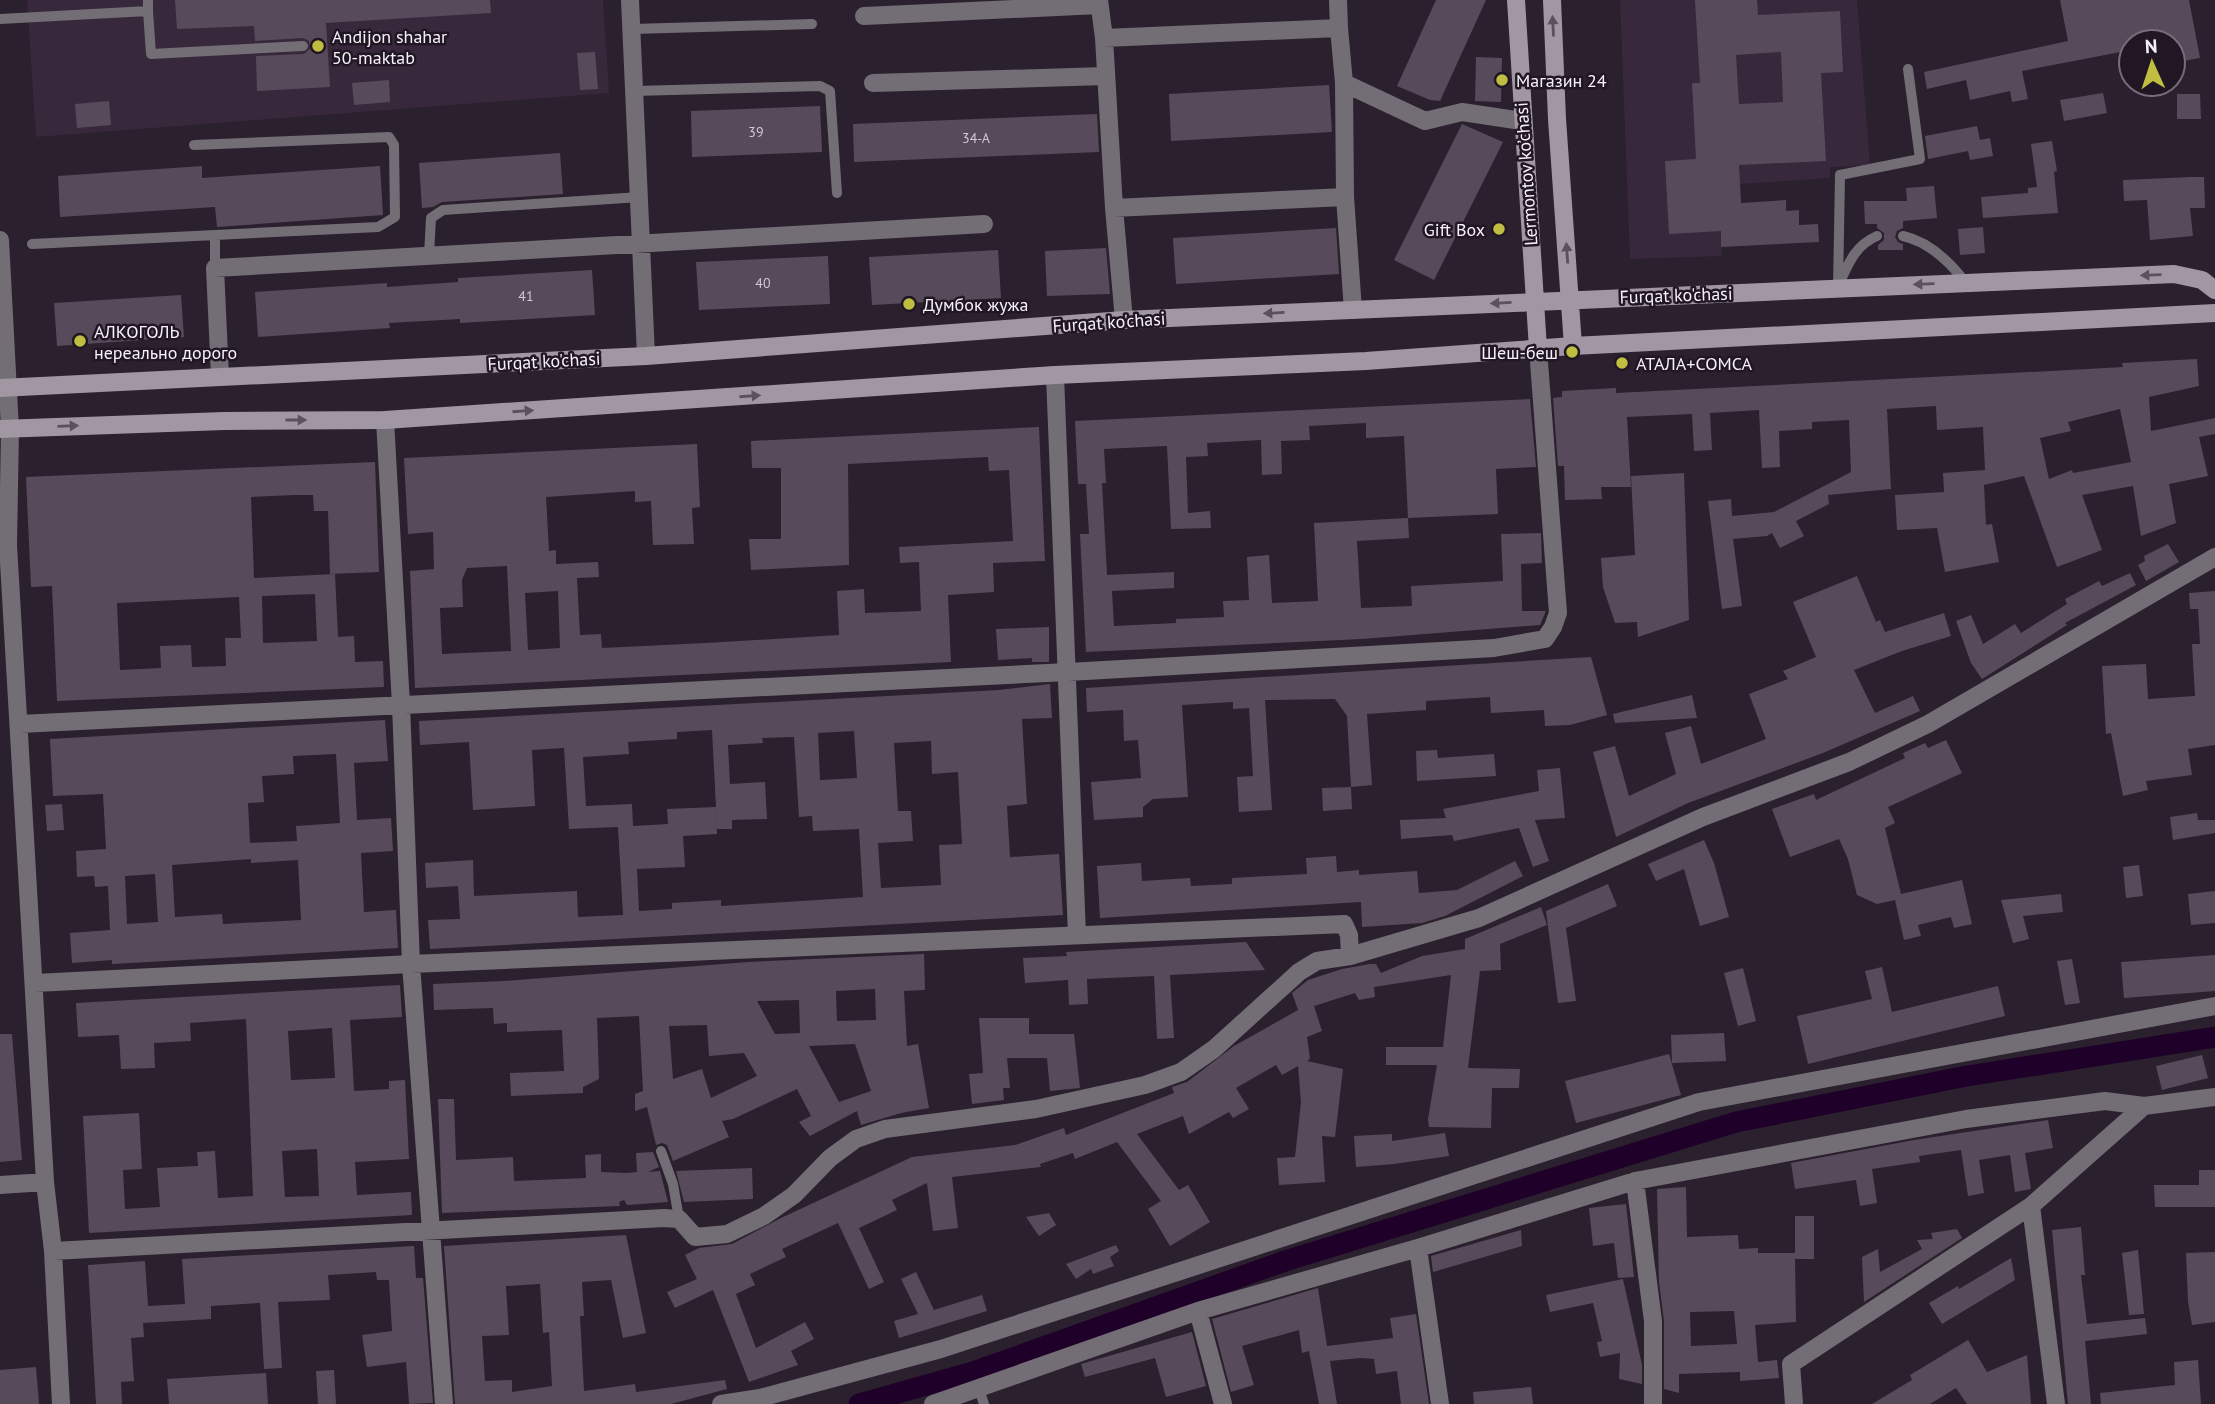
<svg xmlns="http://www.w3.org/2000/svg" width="2215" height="1404" font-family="'PT Sans',sans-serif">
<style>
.built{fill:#37283b}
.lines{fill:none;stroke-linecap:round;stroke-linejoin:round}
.canal{stroke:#1f0029;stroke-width:21}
.building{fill:#574b5b;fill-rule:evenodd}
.service{stroke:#736d75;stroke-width:10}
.minor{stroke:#736d75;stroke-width:18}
.tertiary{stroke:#736d75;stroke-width:18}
.secondary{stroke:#a097a2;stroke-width:18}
.oneway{fill:#5a515d}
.poi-dot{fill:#c0be40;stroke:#211724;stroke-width:2.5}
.labels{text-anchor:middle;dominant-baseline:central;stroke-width:5;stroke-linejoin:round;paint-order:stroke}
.number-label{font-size:14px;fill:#d0c8d2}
.poi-label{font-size:18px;fill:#f8f1fa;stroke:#211724;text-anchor:start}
.street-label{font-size:18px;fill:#f8f1fa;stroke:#211724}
</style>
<rect width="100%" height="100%" fill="#2b202e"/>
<path class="built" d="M27 0H603L609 93 36 137Z
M1620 0H1857L1870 165 1830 167V178L1740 184 1742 230 1721 232 1722 256 1630 259Z"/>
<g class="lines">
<path class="canal" d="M859 1404 976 1371 1285 1261 1736 1122 1967 1076 2215 1037"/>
</g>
<path class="building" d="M175 0H490L491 13 326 23 330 87 257 91 256 56 304 54 310 49 309 41 303 38 255 41 254 26 177 29Z
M1436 0H1486L1440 101 1430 100 1397 86Z
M1695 0H1757L1758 15 1840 11 1843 72 1821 73 1826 161 1739 165 1741 203 1786 200V211L1799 210V225L1818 224 1819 242 1721 247V231L1669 234 1665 161 1696 159 1692 83H1700ZM1781 52 1783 102 1739 104 1736 55Z
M2060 0H2189L2200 58 2178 62 2174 42H2131V50L2022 71 2028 99 2012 102 2010 91 1970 100 1966 80 1927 89 1924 72 2068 41Z
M595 52 598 89 580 90 577 53Z
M1476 57 1502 58 1501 102 1475 101Z
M389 80 390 102 354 105 352 83Z
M1329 85 1332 132 1171 141 1169 94Z
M2103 93 2107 113 2064 121 2060 100Z
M2177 94H2200L2201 119H2177Z
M109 101 111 125 77 128 75 104Z
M820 106 822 152 692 157 691 111Z
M1097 114 1099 152 854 162 853 124Z
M1462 124 1503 142 1434 280 1394 260Z
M1977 126 1980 140 1990 138 1993 156 1970 160 1968 151 1928 159 1925 136Z
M2052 141 2057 171 2054 172 2058 213 1983 218 1981 197 2028 193V188L2037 187 2031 144Z
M560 153 563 194 442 202 433 207 422 208 419 163Z
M202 166V178L380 166 383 215 217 227 215 207 60 217 58 176Z
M2191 177H2204L2205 208H2190L2193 236 2150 240 2147 200 2124 201 2123 180Z
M1934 186 1937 218 1903 221V228L1897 231 1895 237 1898 242 1903 244V250H1878V245L1884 240V233L1877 228V224H1865L1864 201H1907L1906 188Z
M1983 227 1985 253 1960 255 1958 229Z
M1336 228 1339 274 1176 284 1173 238Z
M1106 248 1110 294 1047 296 1045 251Z
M998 250 1001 298 872 305 869 257Z
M828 256 830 304 699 310 696 262Z
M592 270 595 315 460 323V319L389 323 390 328 258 337 255 292 387 283V287L458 282V278Z
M181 295 184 337 57 346 54 303Z
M2197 359 2199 386 2149 397 2151 431 2215 418V434L2199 437 2208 476 2169 484 2176 523 2141 536 2133 486 2082 495 2102 550 2057 567 2024 476 1984 485 1986 525 1992 524 1999 562 1945 572 1937 528 1897 530 1895 495 1944 492 1943 473 1985 470 1983 427 1937 430 1936 406 1887 409 1891 489 1828 495 1829 504 1796 521 1804 536 1780 548 1772 533 1767 536 1733 539 1742 606 1722 609 1708 501 1731 499 1732 516 1774 512 1851 472 1849 420 1812 422V429L1779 431 1780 467 1762 468 1759 410 1710 413 1712 450 1694 451 1692 414 1627 417 1631 487H1601L1602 499 1565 500 1564 466H1558L1553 398 1562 397V391L1616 388V393L2051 371 2123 367 2122 363ZM2120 409 2131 462 2073 473 2072 470 2049 479 2040 438 2071 431 2068 422Z
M1530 399 1536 467 1496 469 1498 514 1408 518 1409 538 1357 541 1361 608 1412 606 1411 586 1503 581 1501 534 1541 533 1542 563 1521 564 1522 611H1546L1540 625 1362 639 1086 652 1080 534H1089L1086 484H1078L1075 421ZM1366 423V438L1404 436 1408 518 1314 523 1318 601 1272 603 1269 555 1247 557 1249 600 1223 601 1224 617 1176 619V623L1114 626 1112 591 1174 588V572L1107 575 1102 483H1106L1104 449 1167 446 1171 529 1211 528 1210 511 1188 513 1186 457 1208 456 1207 443 1261 440 1262 475 1282 474 1281 441 1310 440 1309 426Z
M1039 427 1045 561 993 563 994 592 948 595 951 662 415 688 410 571 434 569 433 532 408 534 404 458 697 444 700 507 692 508 694 544 653 545 651 501 635 502V491L546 497 549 551 556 550V564L598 562 599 577 577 578 580 635 601 634 602 648 706 643 839 635 837 591 864 589 865 613 921 611 919 562 900 563 899 547 1013 541 1009 470 989 471 988 457 848 464 849 565 751 570 749 539H781V468H752L751 441ZM507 566 511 651 442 654 440 608 463 607 462 580 467 568ZM558 591 560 648 528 650 525 593Z
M375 462 379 572 330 574 328 511H314L313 495H294L251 497 254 578 335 574 338 637 354 636 355 662 383 661 384 687 57 701 52 586 31 587 26 477ZM315 594 317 641 263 643 262 596ZM239 597 241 638H225L226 666 192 667 191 645 160 646 161 668 120 670 117 603Z
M1684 473 1689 620 1638 637 1637 622 1615 623 1603 587 1601 558 1635 555 1631 476Z
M2168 544 2179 562 2146 581 2138 565 2145 561 2144 556Z
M2130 573 2136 585 2065 623 2067 625 1982 679 1971 663 1956 621 1971 615 1983 644 2015 624 2021 633 2067 604 2065 599 2099 581 2102 586Z
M1857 576 1876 622 1880 620 1885 632 1944 613 1951 636 1902 651 1854 670 1875 713 1913 696 1920 711 1823 753 1688 803 1616 837 1593 752 1615 746 1629 796 1676 774 1665 733 1691 726 1701 764 1766 739 1749 694 1788 679 1783 671 1816 657 1793 602Z
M2215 591V745L2188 749 2192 775 2146 781 2148 790 2123 796 2111 733 2106 734 2102 666 2146 664 2148 699 2195 696 2192 644H2200L2199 626 2198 609H2190L2189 593Z
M1049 627V662H1032V658L998 660 996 629Z
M1591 657 1607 715 1570 725 1545 726 1544 710 1491 713 1490 697 1426 701V710L1367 714 1372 785 1351 787 1347 716 1335 699 1265 700 1272 810 1239 812 1237 777 1253 776 1249 708 1233 709V702L1182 705 1188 797 1153 799 1143 807V817L1094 820 1091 782 1141 778 1138 740 1124 741 1123 710 1087 712 1086 688Z
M1050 684 1052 718 1022 719 1027 804 1007 806 1010 857 1059 854 1063 915 430 949 428 920 460 919 458 886 426 888 425 863 473 860 474 896 577 891 578 917 623 915 618 827 569 829 564 748 532 750 535 806 473 810 469 742 420 745 419 721 999 690ZM712 730 716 807 667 809 668 824 633 826 632 804 586 806 583 757 629 754 628 742 677 739V732ZM854 731 857 778 820 780 818 733ZM794 737 799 817 812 816 813 831 859 829 863 897 721 906V900L672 903V909L639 911 637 869 685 867 683 836 717 834 716 807 717 829H732V820L767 819 765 782 730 784 728 745 763 743 762 738ZM931 741 932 774 958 772 962 844 939 845 941 885 881 888 878 843 913 841 911 811H898L894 743Z
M1692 695 1697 718 1615 723 1613 714Z
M385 720 388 761 354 763 357 820 391 818 393 851 361 853 364 912 396 910 398 948 112 964V960L72 963 70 933 110 930 108 886 95 887 94 876 77 877 76 851 106 849 103 794 53 796 50 739ZM336 754 340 823 296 826 297 841 250 843 248 803 264 802 262 776 294 774 293 756ZM251 859V863L298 860 301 920 223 924 222 914 175 917 172 865ZM155 874 158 922 127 924 125 876Z
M1946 740 1962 773 1888 807 1895 823 1885 828 1901 894 1962 880 1972 924 1954 928 1951 917 1918 925 1921 936 1904 940 1895 900 1877 904 1857 895 1848 859 1839 839 1790 857 1772 809 1814 794 1816 800 1905 758 1903 753 1925 743 1928 748Z
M1437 750 1438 758 1494 754 1496 776 1417 781 1416 751Z
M1560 768 1565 818 1535 820 1549 861 1533 867 1519 828 1454 841 1452 835 1401 839 1400 820 1446 818 1443 809 1539 791 1537 770Z
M1351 787 1352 809 1323 811 1322 788Z
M62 804 64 830 47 831 45 805Z
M2197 813 2198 820H2215V833L2173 840 2170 817Z
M1704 840 1714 863 1729 917 1700 926 1684 869 1656 881 1648 864Z
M1336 856 1337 872 1359 870V875L1417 871 1419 893 1457 890 1515 861 1523 876 1445 916 1422 923 1362 927 1361 902 1100 918 1097 866 1141 863 1142 881 1190 878 1191 886 1232 884V878L1307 874 1306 858Z
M2139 865 2143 896 2126 898 2123 867Z
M1608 884 1617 906 1566 928 1576 1001 1558 1003 1546 911Z
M2215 891V923L2191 925 2188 894Z
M2061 894 2063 912 2023 916 2029 939 2013 943 2001 900Z
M1541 907 1547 925 1500 944 1501 970 1480 971 1468 1068 1520 1069 1519 1088H1492L1491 1128 1429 1127 1428 1119 1437 1065H1386V1047H1443L1451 975 1374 987 1375 997 1359 1000 1355 993 1314 1006 1322 1031 1307 1037 1310 1059 1307 1061 1343 1069 1335 1137 1322 1136 1325 1182 1279 1185 1277 1158 1295 1157 1301 1102 1298 1066 1282 1075 1276 1065 1236 1088 1249 1109 1233 1118 1229 1112 1189 1134 1183 1116 1137 1134 1179 1190 1188 1185 1210 1222 1170 1246 1148 1209 1161 1201 1117 1142 1075 1159 1073 1153 1040 1164 1041 1167 952 1177 958 1228 933 1231 927 1183 892 1200 897 1210 859 1228 884 1282 869 1289 838 1223 782 1249 786 1257 750 1274 755 1285 736 1294 756 1348 805 1322 814 1339 791 1351 798 1365 749 1382 713 1290 675 1308 667 1292 697 1279 685 1255 699 1248 732 1244 781 1218 912 1157 1015 1145 1064 1128 1066 1135 1174 1093 1172 1087 1187 1082 1234 1046 1298 1010 1292 993 1308 980 1342 969 1370 964H1376L1381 973 1422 956 1465 949V939Z
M1246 942 1265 970 1170 975 1174 1038 1157 1039 1154 976 1087 979 1088 1004 1069 1005 1068 980 1025 983 1023 958 1067 956 1066 952Z
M924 954 925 990 904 991 907 1046 918 1044 929 1108 901 1113 861 1125 857 1111 810 1136 799 1122 811 1116 797 1089 733 1119 722 1121 729 1137 673 1161 667 1145 662 1143 656 1145 647 1107 635 1111V1094L643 1091 639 1016 597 1018 599 1079 583 1087V1093L511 1096 510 1073 564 1071 562 1030 507 1032V1023L494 1024 493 1008 434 1010 433 984 504 981 748 962ZM875 989 876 1020 837 1021 836 991ZM799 1000 800 1033 775 1034 757 1001ZM707 1025 709 1056 744 1053 757 1076 711 1098 702 1069 673 1079 669 1026ZM855 1044 871 1091 839 1102 809 1046Z
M2215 955V991L2124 998 2121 962Z
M2072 959 2080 1003 2065 1005 2057 961Z
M1882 967 1892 1012 1998 986 2005 1016 1808 1064 1797 1016 1872 999 1865 971Z
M1743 968 1756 1021 1738 1026 1724 973Z
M400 985 402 1017 350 1020 354 1091 389 1089V1081L405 1080 409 1159 355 1162 357 1195 411 1192 412 1215 89 1233 83 1116 139 1113 142 1169 123 1170 125 1209 160 1207 157 1168 198 1166 197 1152 215 1151 218 1198 253 1196 246 1019 190 1023 191 1041 154 1043 155 1068 121 1069 119 1035 78 1037 76 1003ZM332 1028 335 1078 291 1080 288 1031ZM317 1149 319 1196 285 1197 282 1151Z
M979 1018H1029V1034H1074L1080 1088 1050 1091 1047 1058H1007L1010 1088H1003L1004 1100 972 1104 969 1074 983 1073Z
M1724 1033 1726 1061 1672 1063 1671 1035Z
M0 1034H12L22 1160 0 1162Z
M1669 1054 1681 1095 1576 1123 1565 1081Z
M2202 1055 2208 1078 2162 1090 2156 1066Z
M438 1099H454L456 1160 513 1157 514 1181 586 1178 585 1155 601 1154V1172L626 1173 637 1172 636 1153 653 1152 659 1167 648 1172 660 1171 668 1202 627 1205 624 1200 619 1202 620 1206 442 1213Z
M2048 1120 2053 1148 2025 1153 2031 1189 2015 1192 2010 1155 1979 1160 1984 1193 1968 1196 1961 1150 1919 1156 1920 1162 1872 1169 1877 1203 1860 1206 1856 1180 1795 1189 1791 1163 1914 1140Z
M1445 1133 1449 1156 1394 1164 1356 1167 1354 1136 1392 1134V1141Z
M752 1168 753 1199 684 1202 676 1171Z
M2199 1170H2215V1207H2155L2154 1185H2199Z
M1686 1187 1687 1237 1738 1235 1739 1249 1758 1248V1253H1795V1216H1814V1259H1795L1796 1322 1755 1325 1758 1362 1777 1360 1779 1378 1740 1381V1372L1679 1374V1393L1664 1389V1321L1659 1282 1657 1189ZM1734 1311 1737 1344 1691 1346 1690 1312Z
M1626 1204 1634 1277 1618 1278 1614 1243 1593 1246 1589 1208Z
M1049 1213 1056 1225 1039 1236 1026 1217Z
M2081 1227 2085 1275H2081L2087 1324 2145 1318 2147 1334 2085 1341 2091 1404H2068L2052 1230Z
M1957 1229 1962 1238 1864 1302 1862 1257 1878 1249 1880 1272 1922 1249 1917 1240 1933 1239 1931 1233Z
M1521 1230 1522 1246 1433 1272 1431 1256Z
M626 1235 646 1333 623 1338 611 1280 582 1282 584 1316H580L584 1391 635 1384 636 1392 725 1380 727 1389 671 1404H455L444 1246ZM540 1284 543 1333 549 1332 552 1386 512 1392V1380L485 1381 482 1336 509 1335 506 1286Z
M1116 1245 1119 1251 1110 1257 1114 1266 1093 1274 1091 1269 1076 1279 1066 1264Z
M414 1246 416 1278H423L433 1403 409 1404 406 1362 367 1367 362 1335 392 1331 389 1280H377L376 1272 328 1275 330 1300 278 1302 282 1368 264 1369 260 1303 211 1306V1319L143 1323 144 1337 131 1338 134 1381 121 1382 122 1404H96L88 1265 145 1261 148 1306 185 1304 182 1259Z
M2138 1250 2144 1314 2129 1315 2122 1253Z
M2215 1252V1322L2192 1325 2188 1301 2186 1253Z
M2011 1258 2015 1280 1942 1324 1929 1303 1958 1286 1959 1289Z
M916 1272 934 1310 982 1295 987 1311 899 1338 894 1321 918 1314 901 1279Z
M1623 1279 1642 1365V1384L1619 1379 1620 1353 1600 1357 1597 1342 1602 1341 1593 1303 1550 1312 1546 1295Z
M1318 1288 1327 1346 1393 1338 1390 1318 1416 1314 1429 1404H1401L1397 1371 1376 1374 1374 1359 1360 1358 1330 1361 1337 1404H1319L1309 1351 1302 1353 1299 1330 1242 1346 1254 1385 1231 1392 1212 1319Z
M1192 1332 1206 1386 1166 1397 1155 1358 1085 1377 1081 1364Z
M1968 1340 1987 1372 2027 1355 2031 1404H1967L1956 1388 1930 1404H1872L1912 1380 1910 1375Z
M2198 1360 2201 1404H2101L2100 1393 2175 1385 2174 1362Z
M36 1367 39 1404H0V1370Z
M334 1370 336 1404H318L316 1371Z
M266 1373 268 1404H169L167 1379Z
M1531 1387 1533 1404H1474L1473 1392Z"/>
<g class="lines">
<path class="service" d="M148 11 151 54 303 46
M0 19 148 11V0
M632 29 812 24
M635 91 820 86 830 91 837 193
M194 145 389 137 394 145 395 217 378 227 215 235V268
M1903 236C1930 242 1950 262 1966 283
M32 244 215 235
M429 255 431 218 443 210 640 197
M1840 282C1849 262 1856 245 1877 236
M1838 288 1840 175 1920 159 1908 69
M661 1151 673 1184 679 1219
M979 1389 984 1404"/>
<path class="minor" d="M630 0 646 356
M1099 0 1104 38 1114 208 1124 320
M1338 0 1339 28
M864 16 1099 5
M1104 38 1339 28 1344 83 1345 197 1353 310
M873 83 1105 76
M1344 83 1425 121 1462 112 1522 121
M1114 208 1345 197
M1055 375 1077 935
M220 377 215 268 984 224
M385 420 401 705 411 964 444 1404
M10 429 8 545 45 1182 53 1251 61 1404
M20 724 1068 672 1494 648 1545 639 1553 627 1558 613 1538 349
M35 983 411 964 1344 924 1349 935 1350 956
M1635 1181 1653 1321V1404
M0 1185 45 1182
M2031 1206 2056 1404
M1418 1248 1440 1404
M53 1251 664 1218 679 1219 695 1237 727 1234 764 1216 794 1195 830 1158 856 1139 885 1129 1036 1109 1145 1085 1181 1072 1214 1049 1299 972 1317 961 1350 956 1479 918 1703 817 1849 762 1928 724 2215 557
M1198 1311 1223 1404
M721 1404 760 1398 941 1349 1699 1102 2215 1006
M933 1404 1198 1311 1418 1248 1635 1181 1966 1119 2105 1101 2144 1106 2215 1097
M1794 1404 1791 1364 2031 1206 2144 1106"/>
<path class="tertiary" d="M0 240 10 429"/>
<path class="secondary" d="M1516 0 1538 349
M1552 0 1557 119 1573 346
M0 388 646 356 1124 320 2174 274 2202 280 2215 290
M0 429 224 421 385 420 1055 375 1366 361 1573 346 2215 313"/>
</g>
<defs><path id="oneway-solid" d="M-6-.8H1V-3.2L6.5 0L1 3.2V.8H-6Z" transform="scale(1.75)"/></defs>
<g class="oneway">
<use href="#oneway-solid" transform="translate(1553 26) rotate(-93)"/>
<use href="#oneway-solid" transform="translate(1567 253) rotate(-94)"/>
<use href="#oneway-solid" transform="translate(2151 275) rotate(178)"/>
<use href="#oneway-solid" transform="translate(1924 284) rotate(178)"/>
<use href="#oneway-solid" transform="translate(1501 303) rotate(177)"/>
<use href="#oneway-solid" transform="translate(1274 313) rotate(177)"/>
<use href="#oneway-solid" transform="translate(750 396) rotate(-4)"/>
<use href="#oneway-solid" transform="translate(523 411) rotate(-4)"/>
<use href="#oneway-solid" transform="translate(296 420)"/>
<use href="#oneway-solid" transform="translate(68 426) rotate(-2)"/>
</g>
<g class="poi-dot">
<circle cx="318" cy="46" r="7"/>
<circle cx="1502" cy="80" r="7"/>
<circle cx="1499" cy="229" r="7"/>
<circle cx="909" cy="304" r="7"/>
<circle cx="80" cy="341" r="7"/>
<circle cx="1572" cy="352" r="7"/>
<circle cx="1622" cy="363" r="7"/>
</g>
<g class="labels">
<g class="number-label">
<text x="756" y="132">39</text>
<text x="976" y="138">34-А</text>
<text x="763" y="283">40</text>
<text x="526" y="296">41</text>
</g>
<g class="poi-label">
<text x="332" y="36">Andijon shahar<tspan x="332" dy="21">50-maktab</tspan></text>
<text x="1516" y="80">Магазин 24</text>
<text x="1485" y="229" text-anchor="end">Gift Box</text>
<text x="923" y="304">Думбок жужа</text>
<text x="94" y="331">АЛКОГОЛЬ<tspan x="94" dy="21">нереально дорого</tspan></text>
<text x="1558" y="352" text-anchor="end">Шеш-беш</text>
<text x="1636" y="363">АТАЛА+СОМСА</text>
</g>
<g class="street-label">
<text transform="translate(1526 174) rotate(-94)">Lermontov ko’chasi</text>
<text transform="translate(1676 295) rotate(-2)">Furqat ko'chasi</text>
<text transform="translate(1109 322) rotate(-4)">Furqat ko'chasi</text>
<text transform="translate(544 361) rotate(-3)">Furqat ko'chasi</text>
</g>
</g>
<g transform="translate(2152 63) rotate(357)"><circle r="33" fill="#211724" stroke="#776e7a" stroke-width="2"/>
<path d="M0-5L12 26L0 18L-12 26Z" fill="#c0be40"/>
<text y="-10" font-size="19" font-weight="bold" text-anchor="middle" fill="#f8f1fa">N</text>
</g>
</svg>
